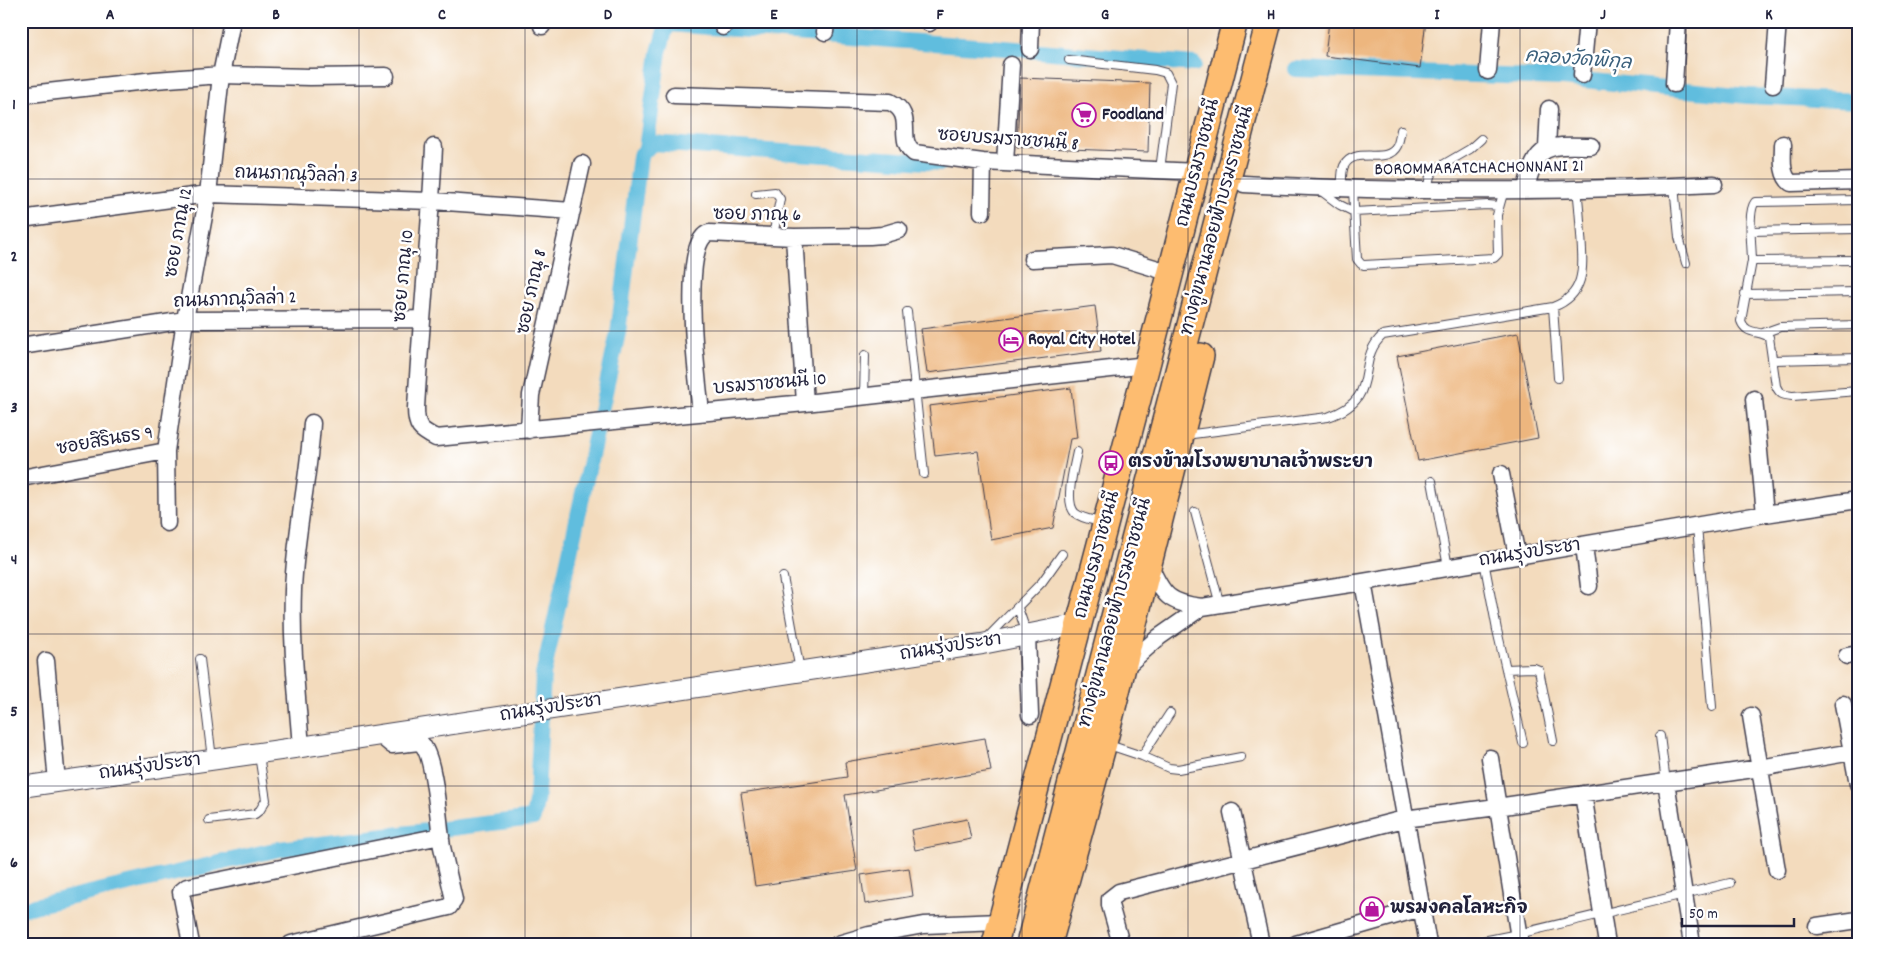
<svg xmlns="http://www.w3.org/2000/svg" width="1879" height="965" font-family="Dekko,'Playpen Sans Thai',sans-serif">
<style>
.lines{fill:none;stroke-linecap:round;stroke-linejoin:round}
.canal{stroke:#61bdde;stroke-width:16}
.building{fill:#edb67e}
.service-casing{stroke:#413e4e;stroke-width:10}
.minor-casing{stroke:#413e4e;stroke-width:19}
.tertiary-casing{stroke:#413e4e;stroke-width:22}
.primary-casing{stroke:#413e4e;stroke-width:28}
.service{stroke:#fff;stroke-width:8}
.minor{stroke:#fff;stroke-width:16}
.tertiary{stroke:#fff;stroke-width:20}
.primary{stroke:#fdbc70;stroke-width:25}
.grid{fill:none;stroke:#22223b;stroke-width:1;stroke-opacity:0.55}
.labels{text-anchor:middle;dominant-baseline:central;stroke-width:5;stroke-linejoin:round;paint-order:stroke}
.poi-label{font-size:18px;font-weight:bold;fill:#22223b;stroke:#fff;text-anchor:start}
.street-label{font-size:18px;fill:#22223b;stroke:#fff}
.water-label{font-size:19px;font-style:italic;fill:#3b607c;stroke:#fff}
.neatline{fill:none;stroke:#22223b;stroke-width:2}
.grid-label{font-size:16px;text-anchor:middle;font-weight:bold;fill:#22223b}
</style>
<rect width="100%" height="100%" fill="#fff"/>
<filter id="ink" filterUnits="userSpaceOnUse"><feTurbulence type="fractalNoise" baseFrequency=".02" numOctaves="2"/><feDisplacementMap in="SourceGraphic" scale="10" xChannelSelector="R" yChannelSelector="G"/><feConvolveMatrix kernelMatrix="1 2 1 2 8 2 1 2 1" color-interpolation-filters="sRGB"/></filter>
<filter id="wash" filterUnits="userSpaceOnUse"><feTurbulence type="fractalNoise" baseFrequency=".0096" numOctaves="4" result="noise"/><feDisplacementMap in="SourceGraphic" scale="20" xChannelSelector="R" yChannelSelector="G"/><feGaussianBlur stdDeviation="1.12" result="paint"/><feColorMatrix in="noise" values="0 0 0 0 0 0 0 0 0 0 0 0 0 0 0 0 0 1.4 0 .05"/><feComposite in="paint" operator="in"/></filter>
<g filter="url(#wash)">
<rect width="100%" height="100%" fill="#f3dbbd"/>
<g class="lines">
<path class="canal" d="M1295 69 1562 78 1748 96 1858 101
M646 149 659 52 667 24 1004 48 1194 64
M21 909 279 849 533 818 537 796 543 675 618 333 640 156 652 143 941 163"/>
</g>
<g id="blocks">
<path class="building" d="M1329 21H1426L1420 68 1325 56Z
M1020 78 1150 83 1148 152 1017 147Z
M1095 306 1101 351 927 373 921 329Z
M1518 333 1538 438 1418 461 1397 356Z
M1071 388 1077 438 1070 439 1053 528 991 540 978 451 935 456 929 406Z
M985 738 991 771 845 795 857 871 755 886 741 793 847 777 845 762Z
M967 819 971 839 915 850 911 830Z
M909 868 913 896 865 904 861 875Z"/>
</g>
</g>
<g filter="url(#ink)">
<use href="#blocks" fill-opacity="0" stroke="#413e4e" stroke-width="1"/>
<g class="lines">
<g class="service-casing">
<path id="service" d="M1069 60 1155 70 1166 73 1171 83 1160 170
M1674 186 1679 237 1686 263
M1320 190 1340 205 1354 212 1488 205 1499 206
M1342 190C1342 182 1341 173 1344 166 1354 145 1387 166 1397 146 1399 142 1400 135 1401 130
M1353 190 1357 259 1361 264 1364 265 1494 258 1498 254 1497 215 1504 190
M1427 190 1430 176 1434 170 1470 149 1481 139
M756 194 775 192 780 199 773 236
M1858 200 1755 202C1747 212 1752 247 1752 261L1858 260
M1751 231 1858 229
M1752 261 1741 321C1746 335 1759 330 1769 337L1776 386C1780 395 1783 395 1793 396L1858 391
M1745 294 1858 292
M1553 307 1558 378
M907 312 924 474
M1763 333 1780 327 1858 325
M1773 360 1858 358
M864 396 865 355
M1185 435 1328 417C1384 398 1353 361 1383 335L1553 307C1587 294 1583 266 1581 235 1580 220 1579 204 1577 189
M1077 452C1074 467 1064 502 1075 513 1082 519 1094 520 1101 522
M1432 481 1448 567
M1195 512 1220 605
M1697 526 1712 707
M1484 561 1497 630 1523 743
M783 577 800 671
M1018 608 1027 634
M987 638 1042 582 1062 554
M200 659 212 759
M1506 669 1534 668 1539 670 1553 741
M1660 736 1666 782
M1106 744 1142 756 1169 768 1178 769 1241 757
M1142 756 1170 713
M209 820 255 814 260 810 266 800 259 755
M1468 944 1518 934 1730 883"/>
</g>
<g class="minor-casing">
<path id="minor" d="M929 23V21
M542 26 543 21
M723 27V21
M825 32 826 21
M1030 49 1031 21
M1488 71 1492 21
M1582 75 1587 21
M1674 84 1678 21
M1773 85 1778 21
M21 95 155 80 221 75 310 77 386 76
M674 95 890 102C917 115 895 139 914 153L983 162 1197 172
M1783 144C1783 157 1780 174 1791 183L1858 181
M434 147C430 234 421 321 416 408 416 427 420 430 436 438L805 403 1147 365
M1547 148 1549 109
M1005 163 1011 65
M1244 184C1401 193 1558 192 1714 184
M1526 189C1536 143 1548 145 1591 146
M982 212 983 162
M21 219 208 194 432 201 572 211
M794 237 805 403
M1032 259 1112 255 1171 273
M21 346 185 320 421 319
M1754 399 1765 514
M701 412C698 385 679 241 709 233L794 237 870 236 882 235 899 230
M529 430 531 395 582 164
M1501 474 1517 556
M21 478 166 451
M167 523 166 451 185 320 208 194 221 75 232 21
M1584 545 1589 586
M1150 566C1163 596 1169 603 1202 607L1363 582 1765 514 1858 500
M1363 582 1428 944
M1027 635 1030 715
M1847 656 1858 654
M46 661 57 782
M1123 669 1159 637 1202 607
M1843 704 1858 784
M1751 716 1777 870
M301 747C297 695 291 643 293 590 295 534 309 479 312 423
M1490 758 1520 944
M1666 782 1692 944
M1583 794 1607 944
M1232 812 1261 944
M1817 926 1858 920
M191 944 181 892 187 887 441 836
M291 944 449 907 454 900C450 882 446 865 442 847 439 828 435 750 419 742L392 745 380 735
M838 944 869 935 924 925 1001 922
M1121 944 1110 905V899L1119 892 1404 819 1497 807 1760 768 1858 751
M1296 944 1421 908"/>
</g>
<g class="tertiary-casing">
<path id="tertiary" d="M21 787 301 747 982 644 1080 624"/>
</g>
<g class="primary-casing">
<path id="primary" d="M995 944 1147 365 1235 21
M1029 944 1269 21
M1049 944 1104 743 1201 356"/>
</g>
<use href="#service" class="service"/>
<use href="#minor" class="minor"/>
<use href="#tertiary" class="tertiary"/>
<use href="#primary" class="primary"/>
</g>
</g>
<path class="grid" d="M193 21V944M359 21V944M525 21V944M691 21V944M857 21V944M1022 21V944M1188 21V944M1354 21V944M1520 21V944M1686 21V944M21 179H1858M21 331H1858M21 482H1858M21 634H1858M21 786H1858"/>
<defs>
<g id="supermarket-ring" transform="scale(1.25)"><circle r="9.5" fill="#fff" stroke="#b5179e" stroke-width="1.5"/><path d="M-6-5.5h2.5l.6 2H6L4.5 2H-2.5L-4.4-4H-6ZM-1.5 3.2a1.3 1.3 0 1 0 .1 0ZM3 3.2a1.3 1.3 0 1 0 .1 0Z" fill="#b5179e"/></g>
<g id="hotel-ring" transform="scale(1.25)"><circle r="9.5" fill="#fff" stroke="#b5179e" stroke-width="1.5"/><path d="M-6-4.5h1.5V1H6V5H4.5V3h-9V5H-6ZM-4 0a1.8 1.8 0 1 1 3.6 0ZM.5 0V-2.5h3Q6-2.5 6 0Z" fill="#b5179e"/></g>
<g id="bus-ring" transform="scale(1.25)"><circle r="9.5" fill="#fff" stroke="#b5179e" stroke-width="1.5"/><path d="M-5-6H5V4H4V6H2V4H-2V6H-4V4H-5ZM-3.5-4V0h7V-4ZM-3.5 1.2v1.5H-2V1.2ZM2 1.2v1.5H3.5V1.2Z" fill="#b5179e"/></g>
<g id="shop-ring" transform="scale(1.25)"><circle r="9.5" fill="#fff" stroke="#b5179e" stroke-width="1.5"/><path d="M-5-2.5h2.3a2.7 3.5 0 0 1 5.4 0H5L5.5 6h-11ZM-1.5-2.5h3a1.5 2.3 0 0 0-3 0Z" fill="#b5179e"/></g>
</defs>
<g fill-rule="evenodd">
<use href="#supermarket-ring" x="1084" y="115"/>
<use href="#hotel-ring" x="1011" y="340"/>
<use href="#bus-ring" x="1111" y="463"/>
<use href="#shop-ring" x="1372" y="909"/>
</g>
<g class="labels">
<g class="poi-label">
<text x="1102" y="115">Foodland</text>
<text x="1028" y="340">Royal City Hotel</text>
<text x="1128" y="463">ตรงข้ามโรงพยาบาลเจ้าพระยา</text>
<text x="1390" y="909">พรมงคลโลหะกิจ</text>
</g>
<g class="street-label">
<text transform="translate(1008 141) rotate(4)">ซอยบรมราชชนนี 8</text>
<text transform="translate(1199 163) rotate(-76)">ถนนบรมราชชนนี</text>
<text transform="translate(1479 169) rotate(-1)">BOROMMARATCHACHONNANI 21</text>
<text transform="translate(296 176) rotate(2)">ถนนภาณุวิลล่า 3</text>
<text transform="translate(757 216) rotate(1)">ซอย ภาณุ 6</text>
<text transform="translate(1218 221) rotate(-75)">ทางคู่ขนานลอยฟ้าบรมราชชนนี</text>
<text transform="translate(180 233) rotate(-80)">ซอย ภาณุ 12</text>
<text transform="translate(405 276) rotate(-85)">ซอย ภาณุ 10</text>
<text transform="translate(533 292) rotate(-78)">ซอย ภาณุ 8</text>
<text transform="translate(235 301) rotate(-2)">ถนนภาณุวิลล่า 2</text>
<text transform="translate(770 385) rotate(-5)">บรมราชชนนี 10</text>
<text transform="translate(105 442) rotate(-10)">ซอยสิรินธร 9</text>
<text transform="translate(1530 554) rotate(-9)">ถนนรุ่งประชา</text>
<text transform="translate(1098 555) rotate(-75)">ถนนบรมราชชนนี</text>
<text transform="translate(1116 613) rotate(-75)">ทางคู่ขนานลอยฟ้าบรมราชชนนี</text>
<text transform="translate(951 648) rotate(-9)">ถนนรุ่งประชา</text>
<text transform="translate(551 709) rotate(-9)">ถนนรุ่งประชา</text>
<text transform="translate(150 768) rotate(-8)">ถนนรุ่งประชา</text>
</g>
<g class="water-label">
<text transform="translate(1578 61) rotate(4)">คลองวัดพิกุล</text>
</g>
</g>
<rect width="1879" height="965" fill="none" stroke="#fff" stroke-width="55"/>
<path d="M1682 918v8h112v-8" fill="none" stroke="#22223b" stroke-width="2.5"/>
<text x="1689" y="918" font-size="15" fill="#22223b" stroke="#ffffff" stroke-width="4" paint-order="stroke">50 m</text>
<rect x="28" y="28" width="1824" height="910" class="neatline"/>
<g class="grid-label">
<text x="110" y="19">A</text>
<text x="276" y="19">B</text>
<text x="442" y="19">C</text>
<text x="608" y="19">D</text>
<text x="774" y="19">E</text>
<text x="940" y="19">F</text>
<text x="1105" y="19">G</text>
<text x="1271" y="19">H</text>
<text x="1437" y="19">I</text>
<text x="1603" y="19">J</text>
<text x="1769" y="19">K</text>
<text x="14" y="109">1</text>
<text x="14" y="261">2</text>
<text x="14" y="412">3</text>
<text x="14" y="564">4</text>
<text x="14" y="716">5</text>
<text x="14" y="867">6</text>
</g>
</svg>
